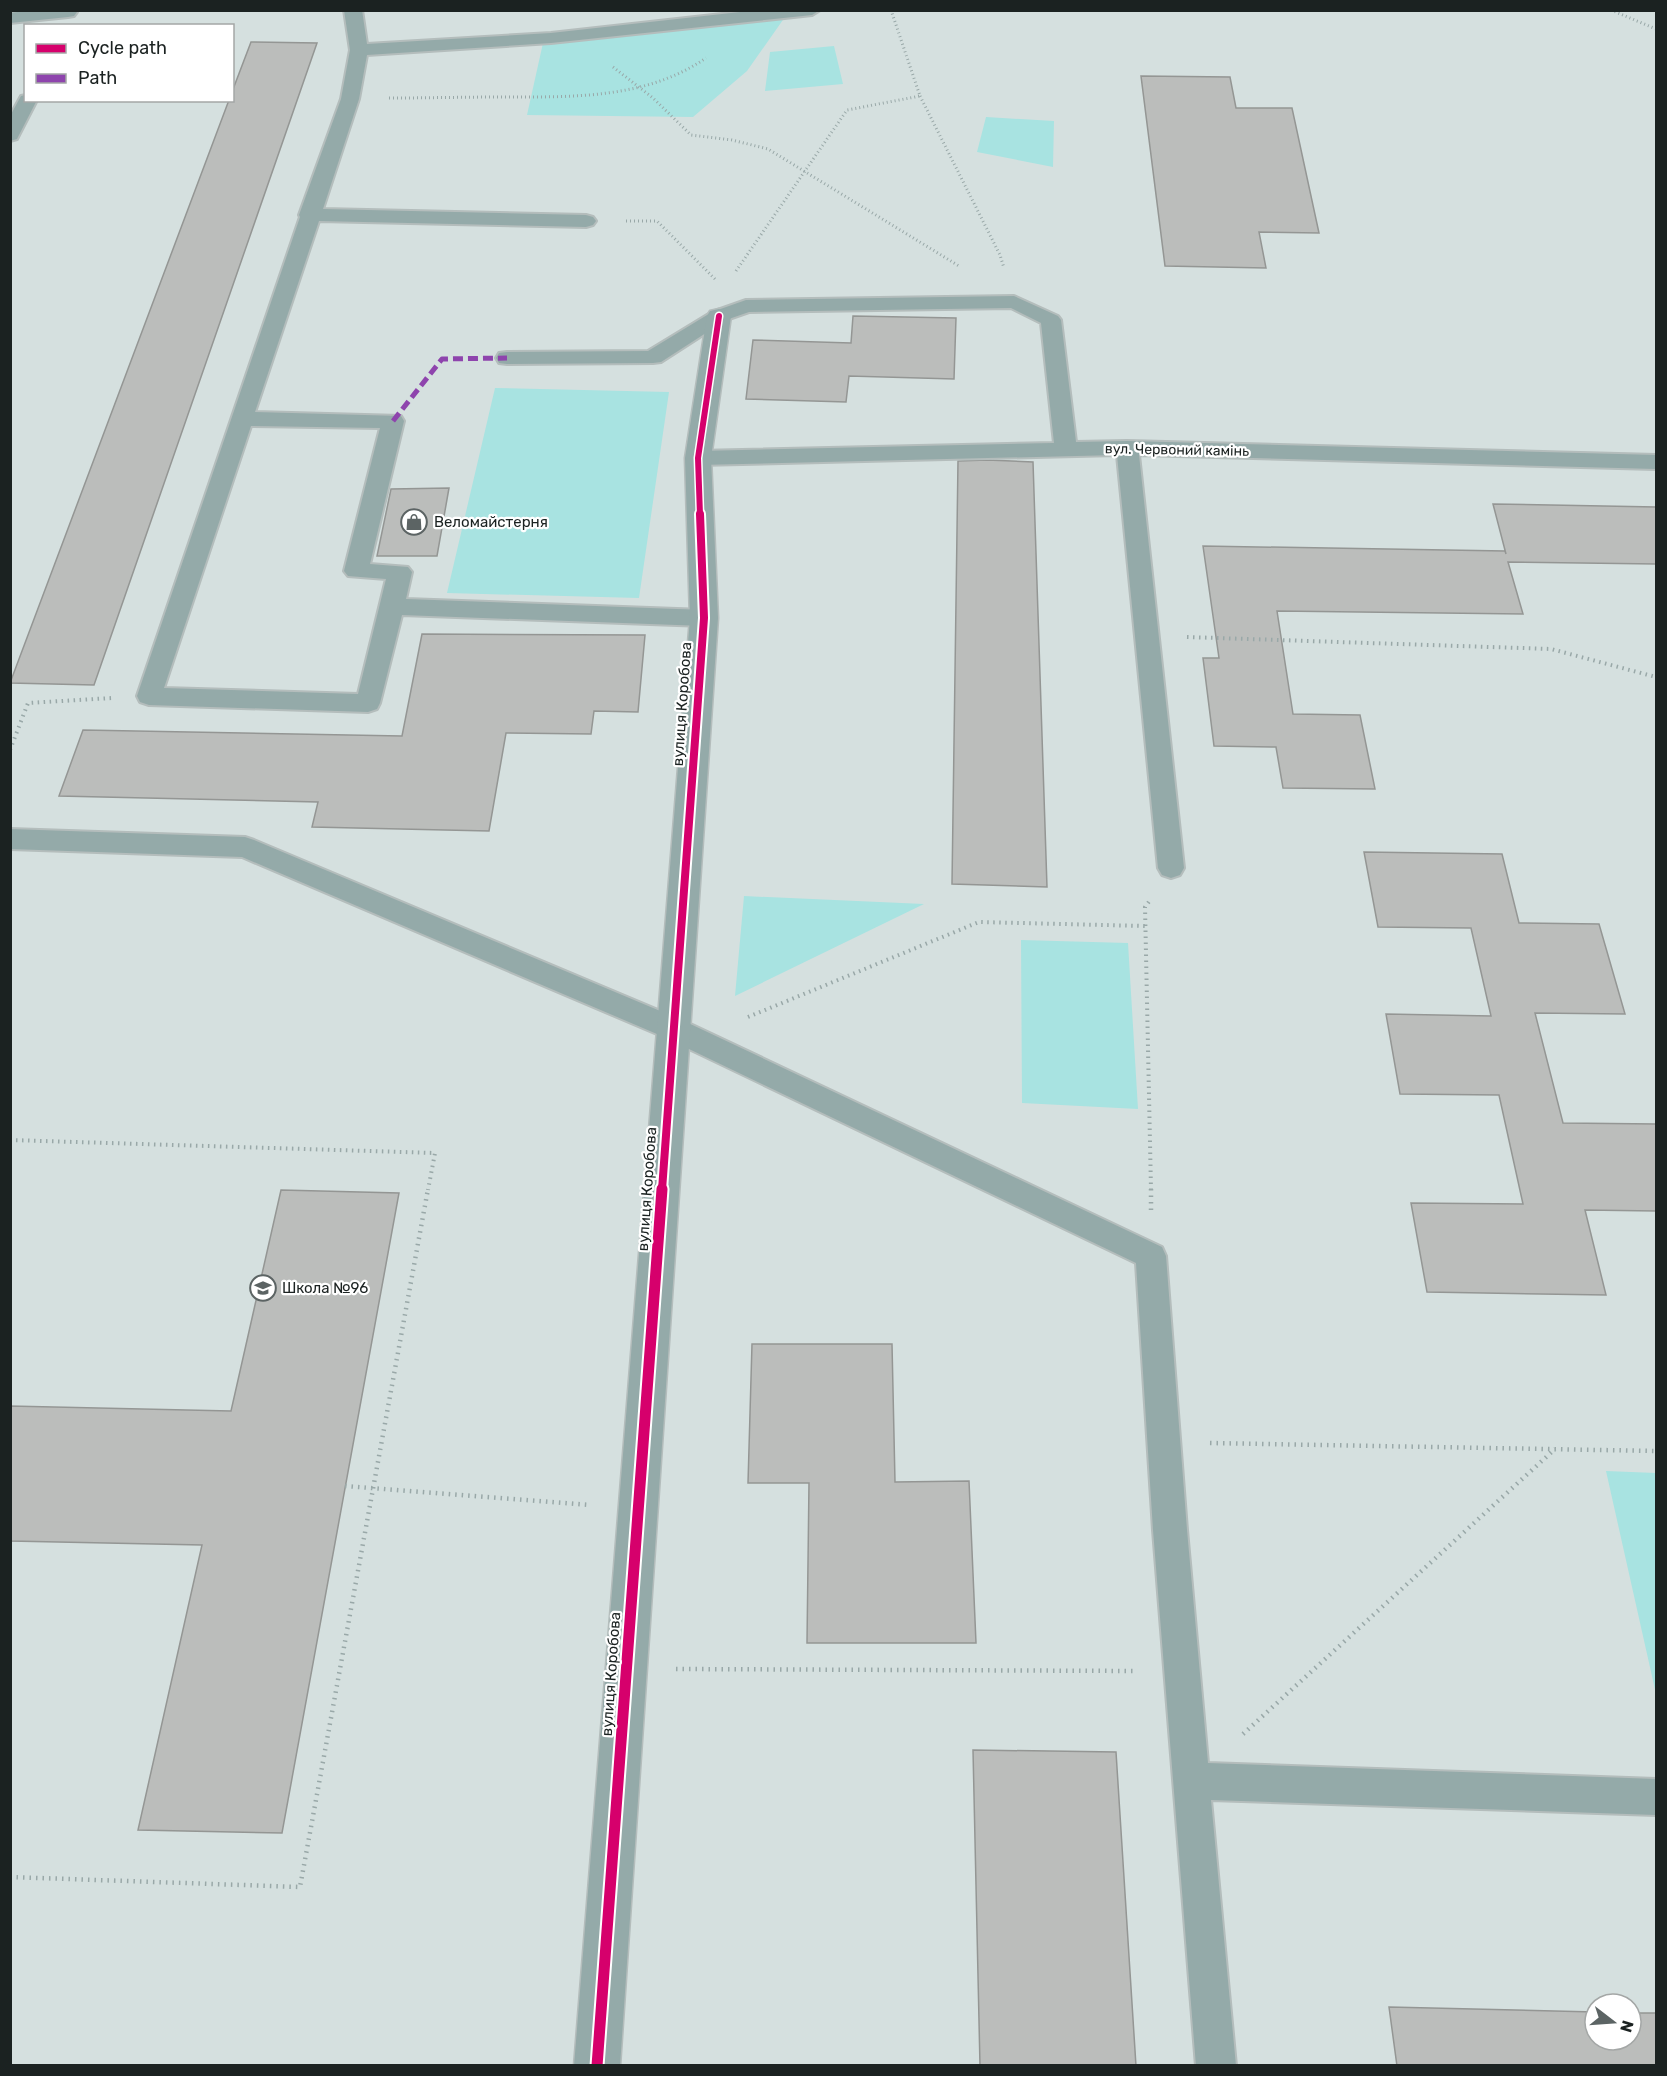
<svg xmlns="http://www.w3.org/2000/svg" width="1667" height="2076" font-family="Rubik,sans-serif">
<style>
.green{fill:#a8e3e1}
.building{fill:#bbbdbb;stroke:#949694;stroke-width:1.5}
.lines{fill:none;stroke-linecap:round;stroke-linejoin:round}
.service-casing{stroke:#b4bdbc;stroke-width:4}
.minor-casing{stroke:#b4bdbc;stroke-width:3}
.path-far2{stroke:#99a8a8;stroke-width:3;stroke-dasharray:1 3;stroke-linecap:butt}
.path-far1{stroke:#99a8a8;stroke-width:4;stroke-dasharray:1.5 4.5;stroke-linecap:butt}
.path{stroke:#99a8a8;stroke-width:4.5;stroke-dasharray:1.5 5;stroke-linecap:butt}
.service{fill:#94aaa9;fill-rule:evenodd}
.minor{fill:#94aaa9;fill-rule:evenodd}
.quiet{stroke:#8e44ad;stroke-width:5;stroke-dasharray:10 5;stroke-linecap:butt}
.cycleway-far2-casing{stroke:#fff;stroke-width:9}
.cycleway-far1-casing{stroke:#fff;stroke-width:12}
.cycleway-casing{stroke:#fff;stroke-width:15}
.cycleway-far2{stroke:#d6006c;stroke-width:6}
.cycleway-far1{stroke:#d6006c;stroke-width:8}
.cycleway{stroke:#d6006c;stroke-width:11}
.labels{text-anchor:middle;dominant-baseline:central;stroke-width:4.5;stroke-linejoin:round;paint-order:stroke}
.far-street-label{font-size:14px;fill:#1b2221;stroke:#fff}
.poi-label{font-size:15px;fill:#1b2221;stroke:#fff;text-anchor:start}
.street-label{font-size:15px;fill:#1b2221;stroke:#fff}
</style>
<rect width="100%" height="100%" fill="#d5e0df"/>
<path class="green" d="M785 17 747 71 693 117 527 115 543 43Z
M834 46 843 84 765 91 770 52Z
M986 117 1054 121 1053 167 977 152Z
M495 388 669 392 639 598 447 593Z
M744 896 924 904 735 996Z
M1021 940 1128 943 1138 1109 1022 1103Z
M1606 1471 1656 1473V1694Z"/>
<path class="building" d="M251 42 317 43 94 685 10 683 229 100H232V92Z
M1141 76 1230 77 1236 108H1292L1319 233 1259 232 1266 268 1165 266Z
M853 316 956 318 954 379 849 376 846 402 746 399 753 340 851 343Z
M987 460 1033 462 1047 887 952 884 958 461Z
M449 488 437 556H377L391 489Z
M1493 504 1656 507V564L1508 562 1523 614 1277 611 1293 714 1360 715 1375 789 1283 788 1276 747 1214 746 1203 658H1219L1203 546 1505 551 1506 554Z
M422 634 645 635 638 712 594 711 591 734 506 733 489 831 312 827 318 802 59 796 83 730 402 736Z
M1364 852 1502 854 1519 923 1599 924 1625 1014 1535 1013 1563 1123 1656 1124V1211L1585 1210 1606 1295 1427 1292 1411 1203 1523 1204 1499 1095 1400 1094 1386 1014 1491 1016 1471 928 1378 927Z
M281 1190 399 1193 282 1833 138 1830 202 1545 10 1541V1406L231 1411Z
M752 1344H892L895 1482 969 1481 976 1643H807L809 1483H748Z
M973 1750 1116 1752 1136 2066H980Z
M1389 2007 1595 2012V2040H1631V2013H1656V2066H1397Z"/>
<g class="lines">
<g class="service-casing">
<path id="service" d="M31 10H76L77 12 74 16 68 17 10 23V13Z
M344 10H362L367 44 551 33 758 10H820L812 15 551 43 367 55 359 99 323 209 586 215 593 217 596 221 593 225 586 227 319 221 255 412 401 416 404 421 370 564 408 567 412 572 406 599 704 610 712 612 716 618 712 624 704 626 402 615 380 703 377 709 368 712 149 705 140 702 137 696 300 217 299 215 341 99 350 50ZM251 426 380 428 344 571 348 576 386 579 358 694 164 688Z
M26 95V100H37L19 135 17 139 10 141V116L21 96Z
M1014 296 1058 316 1061 320 1076 442 1127 441 1656 455V469L1139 455 1184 868 1180 875 1171 878 1162 875 1158 868 1117 455 698 465 690 463 687 458 690 453 698 451 1054 443 1041 323 1011 308 749 312 726 320 661 362 653 363 507 364 499 363 496 358 499 353 507 352 648 351 712 312 746 300Z
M10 829 245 837 254 840 684 1021 1162 1247 1166 1256 1187 1530 1208 1763 1656 1779V1815L1211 1800 1236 2066H1196L1153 1530 1136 1263 664 1037 242 857 10 849Z"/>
</g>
<g class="minor-casing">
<path id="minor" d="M719 309 728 311 731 316 711 458 718 618 620 2066H574L690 618 685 458 707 316 710 311Z"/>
</g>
<path class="path-far2" d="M1611 10 1656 29
M613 67 653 98 691 135 732 140 768 149 959 266
M920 96 1000 255 1004 268
M389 98C427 98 465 97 503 97 574 97 646 99 706 58
M626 221H657L717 281
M736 271 847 110 920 96 891 10"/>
<path class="path-far1" d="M1187 637 1551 649 1656 677
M10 750 28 703 112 698
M748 1017 979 922 1145 926
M10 1140 435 1153 428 1190
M1151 1190 1145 907 1151 899"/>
<path class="path" d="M1151 1189V1210
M1210 1443 1656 1451
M345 1486 590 1505
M676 1669 1137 1671
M1243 1734 1555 1449
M10 1877 300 1887 428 1189"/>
<use href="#service" class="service"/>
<use href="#minor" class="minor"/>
<path class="quiet" d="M393 421 442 359 507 358"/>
<g class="cycleway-far2-casing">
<path id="cycleway-far2" d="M700 515 698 458 719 316"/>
</g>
<g class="cycleway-far1-casing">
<path id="cycleway-far1" d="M662 1190 704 618 700 514"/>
</g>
<g class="cycleway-casing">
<path id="cycleway" d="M597 2066 662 1189"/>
</g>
<use href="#cycleway-far2" class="cycleway-far2"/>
<use href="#cycleway-far1" class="cycleway-far1"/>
<use href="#cycleway" class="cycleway"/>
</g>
<defs>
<g id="shop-ring" transform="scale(1.35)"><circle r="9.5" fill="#fff" stroke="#5c6464" stroke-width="1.5"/><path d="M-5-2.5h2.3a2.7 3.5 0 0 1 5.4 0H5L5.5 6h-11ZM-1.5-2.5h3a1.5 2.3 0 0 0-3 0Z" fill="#5c6464"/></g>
<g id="school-ring" transform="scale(1.35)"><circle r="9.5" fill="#fff" stroke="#5c6464" stroke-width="1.5"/><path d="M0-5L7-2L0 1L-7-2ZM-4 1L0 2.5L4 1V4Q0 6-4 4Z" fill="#5c6464"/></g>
</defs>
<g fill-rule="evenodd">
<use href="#shop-ring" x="414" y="522"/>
<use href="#school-ring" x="263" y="1288"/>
</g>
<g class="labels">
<g class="far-street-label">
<text transform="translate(1177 450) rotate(1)">вул. Червоний камінь</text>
</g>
<g class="poi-label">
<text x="434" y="522">Веломайстерня</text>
<text x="282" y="1288">Школа №96</text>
</g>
<g class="street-label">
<text transform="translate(682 704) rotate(-86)">вулиця Коробова</text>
<text transform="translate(647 1189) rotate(-86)">вулиця Коробова</text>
<text transform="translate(611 1674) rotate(-86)">вулиця Коробова</text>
</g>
</g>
<rect width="1667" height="2076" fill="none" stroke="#1b2221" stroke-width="24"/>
<rect x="24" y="24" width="210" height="78" fill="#ffffff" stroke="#a4a7a6" stroke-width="1.5"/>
<rect x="36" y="44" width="30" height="9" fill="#d6006c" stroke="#a4a7a6" stroke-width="1.5"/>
<text x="78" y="54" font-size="18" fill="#1b2221">Cycle path</text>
<rect x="36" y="74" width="30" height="9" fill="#8e44ad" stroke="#a4a7a6" stroke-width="1.5"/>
<text x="78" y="84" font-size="18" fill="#1b2221">Path</text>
<g transform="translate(1613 2022) rotate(107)"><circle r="28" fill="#ffffff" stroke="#a4a7a6" stroke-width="1.5"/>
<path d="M0-4.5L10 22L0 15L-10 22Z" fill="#5c6464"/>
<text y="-9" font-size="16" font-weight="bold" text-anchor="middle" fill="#1b2221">N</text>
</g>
</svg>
